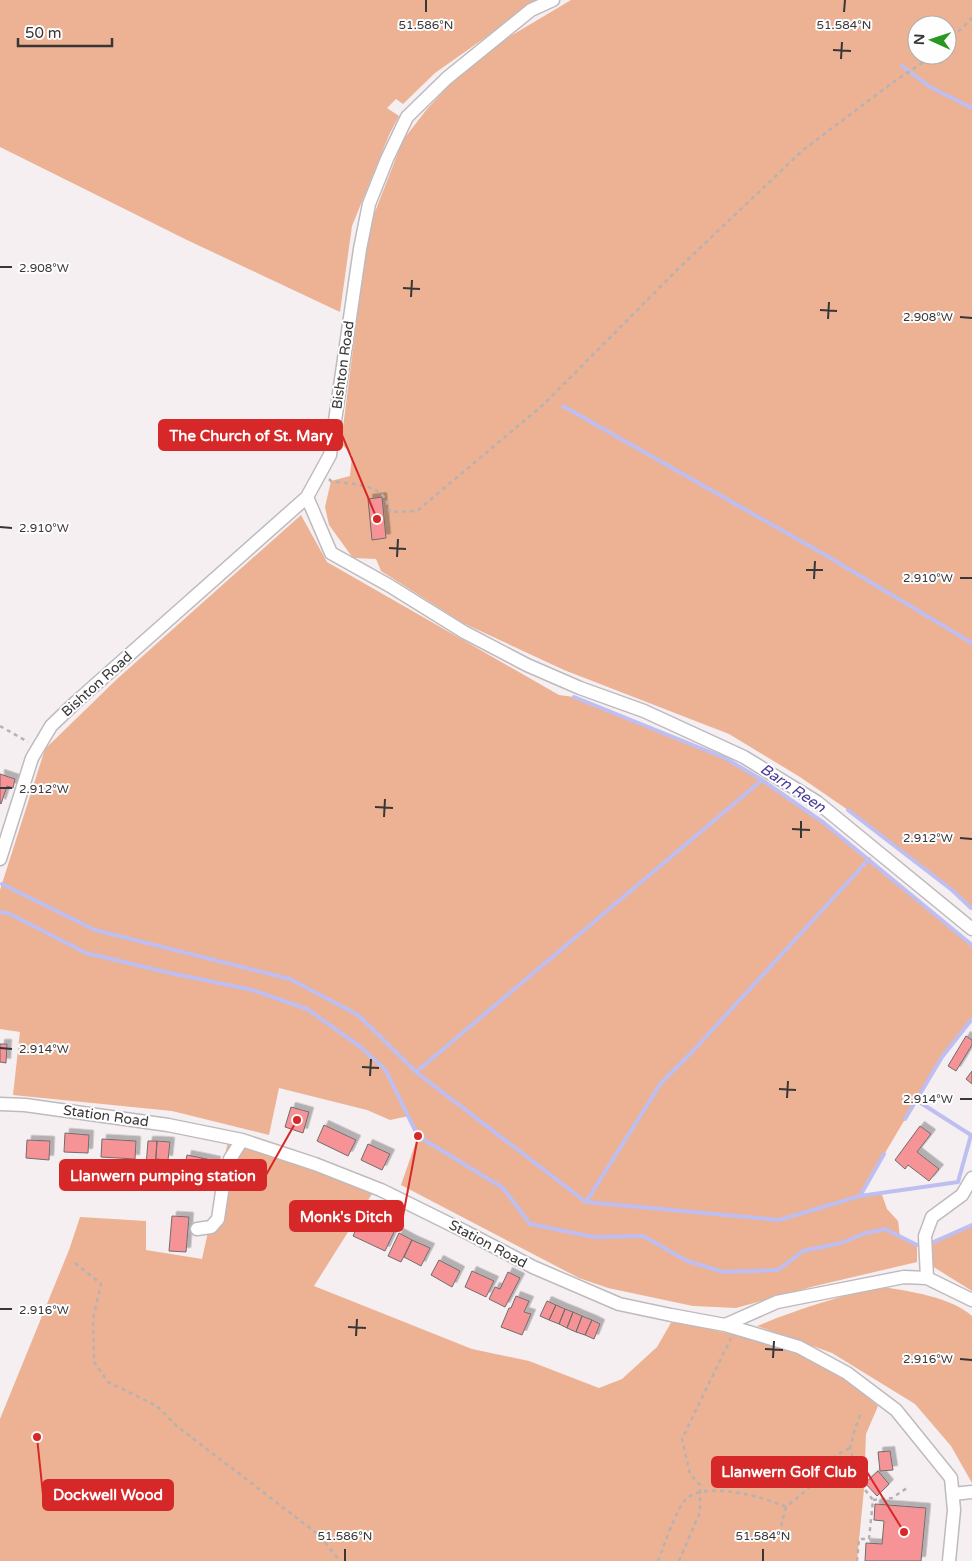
<svg xmlns="http://www.w3.org/2000/svg" width="972" height="1561" font-family="'Varela Round',sans-serif">
<style>
.green{fill:#ecb293;fill-rule:evenodd}
.lines{fill:none;stroke-linecap:round;stroke-linejoin:round}
.stream{stroke:#bebef1;stroke-width:4}
.building{fill:#f59396;stroke:#716c6c;filter:url(#shadow)}
.minor-casing{stroke:#bfbabd;stroke-width:15}
.path{stroke:#b6b2b4;stroke-width:2.5;stroke-dasharray:4 4;stroke-linecap:butt}
.minor{stroke:#fff;stroke-width:12}
.ticks{fill:none;stroke:#383637;stroke-width:2}
.labels{text-anchor:middle;dominant-baseline:central;stroke-width:4;stroke-linejoin:round;paint-order:stroke}
.street-label{font-size:14px;fill:#383637;stroke:#fffefe}
.water-label{font-size:15px;font-style:italic;fill:#483b9a;stroke:#fffefe}
.ticks-label{font-size:12px;text-anchor:middle;fill:#383637;stroke:#fffefe;stroke-width:4;stroke-linejoin:round;paint-order:stroke}
.leader{fill:none;stroke:#d62828;stroke-width:2}
.callout-dot{fill:#d62828;stroke:#fffefe;stroke-width:2}
.callout{fill:#d62828;stroke:#d62828;stroke-width:2}
.callout-label{font-size:15px;text-anchor:middle;font-weight:bold;fill:#fff}
</style>
<defs>
<filter id="shadow"><feDropShadow dx="4.5" dy="-4.5" stdDeviation="0" flood-color="#0004"/></filter>
</defs>
<rect width="100%" height="100%" fill="#f5eff2"/>
<path class="green" d="M0 0H542L524 10 435 73 403 104 396 99 387 108 399 116 389 135 352 226 340 312 187 240 0 147Z
M571 0H972V909L952 890 848 810 800 777 729 734 564 670 463 623 381 571 376 559 353 558 329 525 325 507 331 481 350 476 352 455 341 443 366 249 373 217 403 140 427 109 462 72 507 38ZM917 25H947V55H917Z
M301 515 327 562 559 695 574 697 608 710 725 758 762 780 824 823 972 945V1019L942 1057 860 1195 881 1192 887 1209 898 1221 900 1237 917 1245V1262L815 1286 736 1308 693 1306 608 1288 579 1278 401 1185 418 1136 409 1116 390 1120 367 1110 279 1088 269 1135 172 1111 13 1095 20 1032 0 1029V890L45 749 117 679Z
M229 1137 372 1194 314 1286 472 1349 529 1361 599 1388 622 1379 657 1347 672 1321C725 1332 793 1346 840 1374 854 1382 866 1396 878 1406L866 1434 864 1489 857 1561H0V1419L69 1250 80 1217 146 1221V1250L202 1259Z
M972 1225V1291L932 1266 929 1244Z
M882 1287C909 1291 951 1297 972 1316V1483L951 1446 915 1404 832 1353 757 1326C798 1309 839 1296 882 1287Z"/>
<g class="lines">
<path class="stream" d="M902 66 930 87 972 108
M563 406 827 556 972 643
M574 697 725 758 762 780 824 823 972 945
M848 810 952 890 971 908
M2 884 95 930 290 979 358 1015 416 1072 586 1202 779 1220 860 1196 958 1182 971 1135 916 1100
M0 912 10 914 86 953 166 972 252 990 307 1009 358 1045 385 1069 418 1136 503 1188 530 1224 594 1237 643 1236 687 1261 723 1272 778 1270 803 1251 841 1243 866 1233 885 1229 917 1245 929 1244 972 1225
M416 1072 762 780
M905 1119 942 1057 972 1019
M860 1196 884 1154
M586 1202 661 1083 692 1052 869 859"/>
</g>
<path class="building" d="M382 497 386 538 372 540 368 499Z
M0 774 15 779 13 788 7 786 1 804 0 803Z
M966 1036 972 1040V1045L956 1071 948 1066Z
M0 1044H7L6 1063 0 1062Z
M972 1071V1084L966 1079Z
M291 1107 309 1112 303 1133 285 1127Z
M324 1125 356 1140 348 1156 317 1141Z
M920 1126 931 1134 917 1152 939 1169 929 1181 908 1165 905 1169 895 1160Z
M65 1133 89 1135 88 1153 64 1152Z
M102 1139 136 1141 135 1159 101 1157Z
M27 1140 50 1141 49 1160 26 1158Z
M148 1141H157L155 1167 146 1166Z
M157 1141 170 1142 168 1160 156 1159Z
M368 1144 390 1154 382 1170 361 1160Z
M187 1155 202 1158 196 1187 182 1184Z
M202 1158 216 1161 213 1177 199 1175Z
M172 1216 189 1217 186 1252 169 1251Z
M373 1220 395 1230 385 1251 353 1236 360 1221 371 1226Z
M399 1233 412 1240 401 1262 388 1256Z
M412 1240 430 1248 421 1266 404 1257Z
M439 1260 460 1271 452 1287 431 1275Z
M472 1271 494 1281 486 1297 465 1287Z
M508 1272 520 1278 505 1307 489 1299 495 1287 500 1289Z
M516 1296 529 1301 524 1312 531 1314 522 1335 501 1327 509 1308H511Z
M547 1301 556 1305 549 1320 540 1316Z
M556 1305 565 1309 559 1324 549 1320Z
M565 1309 573 1312 567 1328 559 1324Z
M573 1312 582 1316 576 1332 567 1328Z
M582 1316 592 1320 585 1335 576 1332Z
M592 1320 600 1324 594 1339 585 1335Z
M890 1451 893 1470 880 1471 878 1452Z
M878 1471 889 1484 877 1496 865 1483Z
M875 1504 926 1508 921 1561H865L866 1543 882 1544 884 1521 874 1520Z"/>
<g class="lines">
<g class="minor-casing">
<path id="minor" d="M307 497 331 553 390 586 464 632 527 665 580 688 644 711 744 757 817 802 972 929
M0 859 32 758 51 726 77 701 307 497 330 455 360 249 369 204 387 159 407 117 447 78 531 10 553 0
M0 1104 25 1105 168 1125 242 1140 315 1164 381 1190 466 1232 533 1267 619 1304 671 1315 725 1325 777 1302 904 1277 927 1278 972 1300
M197 1229 211 1227 218 1219 223 1185 230 1159 242 1140
M927 1278 925 1236 932 1217 962 1195 972 1178
M725 1325 799 1347 847 1373 896 1410 951 1478 954 1510 949 1561
M953 1494 972 1492"/>
</g>
<path class="path" d="M947 43 972 18
M329 479 331 481C347 484 373 483 384 497 387 500 388 507 390 512L417 511 544 404 680 267 803 150 892 83 934 55
M0 726 28 742
M75 1263 101 1284 93 1319 94 1362 108 1382 157 1406 178 1427 319 1535 340 1561
M873 1500 892 1498 907 1488
M779 1534 786 1507 823 1476 836 1455 850 1448
M658 1561C664 1546 675 1512 685 1500 704 1480 765 1497 786 1507
M679 1561 700 1512V1485L690 1474 682 1439 731 1338
M857 1561 859 1539H869L873 1500 859 1482 850 1448 854 1432 861 1413"/>
<use href="#minor" class="minor"/>
</g>
<path class="ticks" d="M426 12V0M844 12 845 0M833 50 851 51M841 59 842 42M0 267H12M403 288 420 289M411 297 412 280M820 310 837 311M960 317 972 318M828 319 829 302M0 527 12 528M389 548 406 549M397 557 398 539M806 570H823M960 578H972M814 579 815 561M0 788H12M375 807 393 808M384 817 385 799M792 829 810 830M801 838V821M960 838 972 839M0 1048 12 1049M362 1067 379 1068M370 1076 371 1059M779 1089 796 1090M787 1098 788 1081M960 1099H972M0 1309H12M348 1327 366 1328M356 1336 357 1319M765 1349 783 1350M773 1358 774 1341M960 1359 972 1360M345 1561V1549M763 1561V1549"/>
<g class="labels">
<g class="street-label">
<text transform="translate(343 365) rotate(-82)">Bishton Road</text>
<text transform="translate(97 684) rotate(-42)">Bishton Road</text>
<text transform="translate(106 1116) rotate(8)">Station Road</text>
<text transform="translate(488 1244) rotate(28)">Station Road</text>
</g>
<g class="water-label">
<text transform="translate(793 788) rotate(34)">Barn Reen</text>
</g>
</g>
<g class="ticks-label">
<text x="426" y="29">51.586°N</text>
<text x="844" y="29">51.584°N</text>
<text x="44" y="272">2.908°W</text>
<text x="928" y="321">2.908°W</text>
<text x="44" y="532">2.910°W</text>
<text x="928" y="582">2.910°W</text>
<text x="44" y="793">2.912°W</text>
<text x="928" y="842">2.912°W</text>
<text x="44" y="1053">2.914°W</text>
<text x="928" y="1103">2.914°W</text>
<text x="44" y="1314">2.916°W</text>
<text x="928" y="1363">2.916°W</text>
<text x="345" y="1540">51.586°N</text>
<text x="763" y="1540">51.584°N</text>
</g>
<path class="leader" d="M377 519L342 435M297 1120L266 1175M418 1136L403 1216M904 1532L867 1472M37 1437L43 1495"/>
<g class="callout-dot">
<circle cx="377" cy="519" r="5"/>
<circle cx="297" cy="1120" r="5"/>
<circle cx="418" cy="1136" r="5"/>
<circle cx="904" cy="1532" r="5"/>
<circle cx="37" cy="1437" r="5"/>
</g>
<g class="callout">
<rect x="159" y="420" width="183" height="30" rx="5"/>
<rect x="60" y="1160" width="206" height="30" rx="5"/>
<rect x="290" y="1201" width="113" height="30" rx="5"/>
<rect x="712" y="1457" width="155" height="30" rx="5"/>
<rect x="43" y="1480" width="130" height="30" rx="5"/>
</g>
<g class="callout-label">
<text x="251" y="441">The Church of St. Mary</text>
<text x="163" y="1181">Llanwern pumping station</text>
<text x="346" y="1222">Monk's Ditch</text>
<text x="789" y="1477">Llanwern Golf Club</text>
<text x="108" y="1500">Dockwell Wood</text>
</g>
<g transform="translate(932 40) rotate(273)"><circle r="24" fill="#fffefe" stroke="#afaeae"/>
<path d="M0-4L9 19L0 12L-9 19Z" fill="#2a9721"/>
<text y="-8" font-size="14" font-weight="bold" text-anchor="middle" fill="#383637">N</text>
</g>
<path d="M18 38v8h94v-8" fill="none" stroke="#383637" stroke-width="2.5"/>
<text x="25" y="38" font-size="15" fill="#383637" stroke="#fffefe" stroke-width="4" paint-order="stroke">50 m</text>
</svg>
